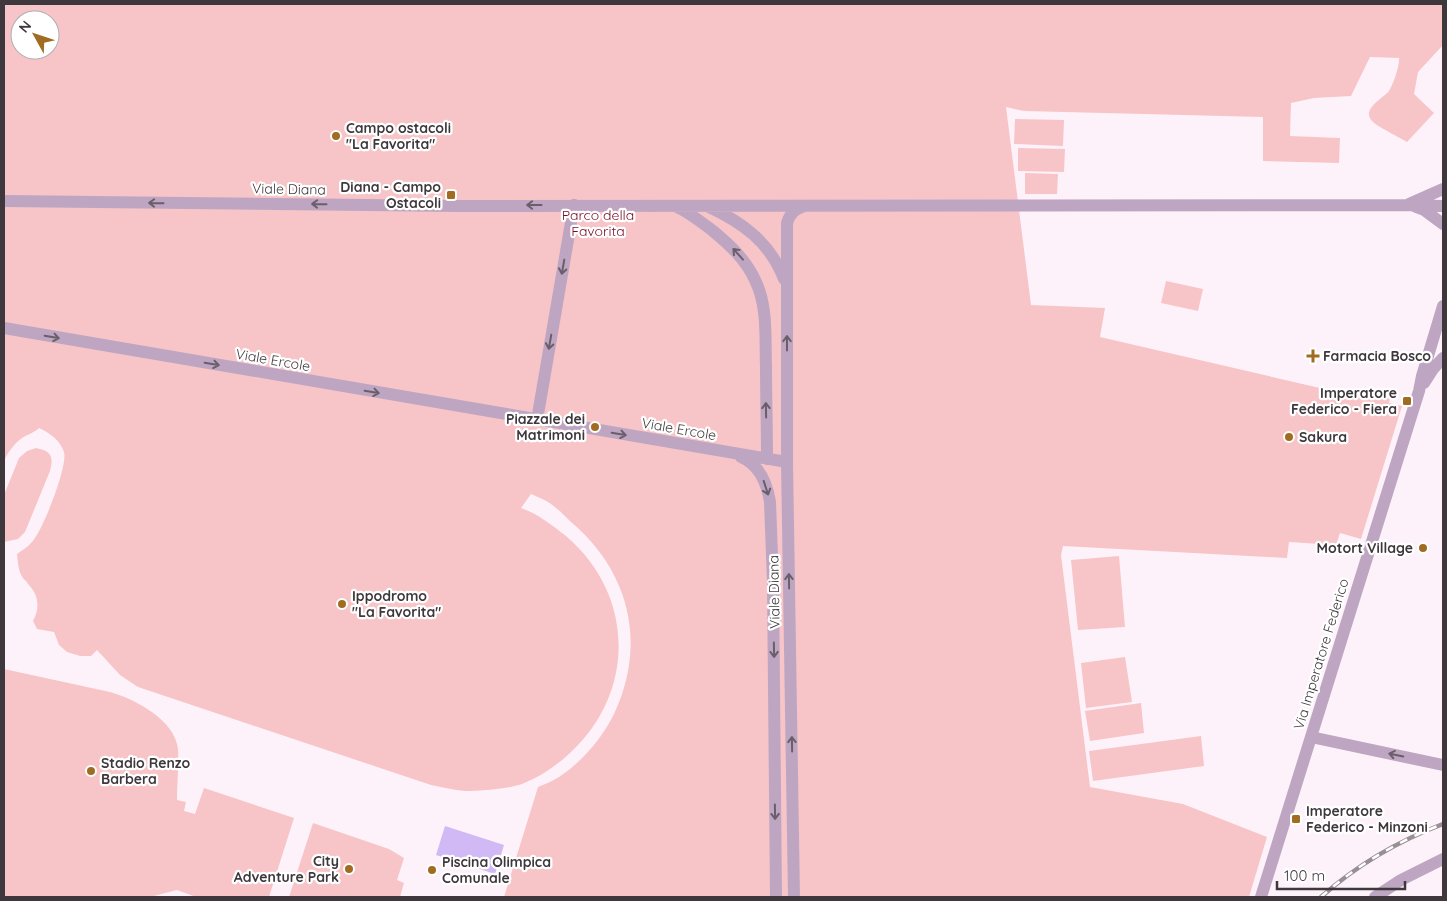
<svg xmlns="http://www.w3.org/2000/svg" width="1447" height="901" font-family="Quicksand,sans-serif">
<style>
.green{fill:#f7c5c7;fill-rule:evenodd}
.water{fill:#d1b9f5}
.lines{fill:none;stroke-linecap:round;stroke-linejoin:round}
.minor{stroke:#bea6c2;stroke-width:12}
.rail-casing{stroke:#988f95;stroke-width:4.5}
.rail{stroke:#fff;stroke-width:2.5;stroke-dasharray:8;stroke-linecap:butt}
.oneway{stroke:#6b5e6b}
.poi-dot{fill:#9f6c22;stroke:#fff;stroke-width:2}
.labels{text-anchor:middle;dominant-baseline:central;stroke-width:4.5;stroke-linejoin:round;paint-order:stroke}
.poi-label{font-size:14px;font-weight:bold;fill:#3e383c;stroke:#fff;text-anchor:start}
.street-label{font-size:14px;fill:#3e383c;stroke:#fff}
.park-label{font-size:14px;fill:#780b25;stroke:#fff}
</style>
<rect width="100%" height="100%" fill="#fef2fa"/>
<path class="green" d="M4 4H1443V45L1418 72 1414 94 1434 113 1407 142C1399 137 1378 127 1373 122 1360 110 1382 99 1389 91 1393 85 1400 65 1399 58L1370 57 1351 96 1314 98 1291 103 1290 136 1340 138 1339 163 1263 161V117L1024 111 1006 107 1031 305 1105 308 1100 337 1359 397 1360 392 1390 398 1389 403 1402 406 1361 539 1340 533 1336 545 1289 542 1287 558 1063 546 1061 555 1090 787 1183 804 1267 837 1249 897H504L538 787C545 784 553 781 559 777 582 762 602 738 614 714 647 644 630 572 571 522 564 515 556 507 548 502 543 499 536 496 531 494L521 508C538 514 552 525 566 536 635 595 636 692 570 753 556 766 540 777 522 784 507 789 481 791 465 791 454 790 442 787 431 785L138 687 120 675 97 650 91 656H80L67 652 59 645 54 632 37 629 33 621C40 608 39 595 28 584 25 579 26 582 23 578 18 571 18 562 17 554 22 550 28 547 32 542 43 530 68 466 64 452 60 440 50 433 39 428 34 433 28 434 22 438 14 444 8 452 4 461ZM20 20H50V50H20Z
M1015 119 1064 120 1063 146 1014 144Z
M1018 148 1065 149 1064 172 1018 171Z
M1025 173 1058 174 1057 194H1025Z
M1166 281 1203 289 1198 311 1161 303Z
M36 448C51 451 54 456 50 471L25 532 18 539 4 542V495L19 458 27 451Z
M1119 556 1125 627 1078 630 1071 560Z
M1125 657 1132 702 1086 708 1081 663Z
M4 669 110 692C135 699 175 720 178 749 179 766 177 783 177 800L186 802 184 811 195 814 204 788 294 818 269 897H196L177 890 150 897H4Z
M1141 703 1144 733 1090 741 1085 711Z
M1201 736 1204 766 1093 781 1089 751Z
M313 823 389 849 404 858 397 880 404 883 400 897H289Z"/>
<path class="water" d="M445 826 504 845 495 874 436 855Z"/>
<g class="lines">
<path class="minor" d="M4 201 456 206 1407 205 1443 206
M1409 204 1443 189
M675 206C689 212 701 222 713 231 730 245 746 260 755 280 768 306 765 338 766 367 766 397 767 428 767 459
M707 206C742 222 770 242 784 279
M1416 207 1424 210 1443 224
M4 328 787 462
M1424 383 1433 369 1443 358
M537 420 574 205
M741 457C760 465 767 483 770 502L773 582 776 897
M1311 737 1443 765
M794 897 787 462V223C790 213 795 209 804 206
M1261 897 1419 391 1422 376 1443 306
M1375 897 1401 880 1443 859"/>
<g class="rail-casing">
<path id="rail" d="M1321 897C1357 865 1398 841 1443 824"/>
</g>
<use href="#rail" class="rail"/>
</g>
<defs><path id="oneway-shaft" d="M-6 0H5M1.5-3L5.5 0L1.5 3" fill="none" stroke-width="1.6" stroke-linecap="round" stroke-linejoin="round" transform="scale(1.25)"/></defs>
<g class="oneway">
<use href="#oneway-shaft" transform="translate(156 203) rotate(-179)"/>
<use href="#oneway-shaft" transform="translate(319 204) rotate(-179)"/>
<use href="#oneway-shaft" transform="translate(534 205) rotate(180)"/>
<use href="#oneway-shaft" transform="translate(738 254) rotate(-132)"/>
<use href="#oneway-shaft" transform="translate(563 267) rotate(100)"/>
<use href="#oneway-shaft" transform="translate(52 337) rotate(10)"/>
<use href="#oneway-shaft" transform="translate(550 342) rotate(100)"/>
<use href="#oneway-shaft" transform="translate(787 343) rotate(-90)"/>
<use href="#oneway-shaft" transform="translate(212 364) rotate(10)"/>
<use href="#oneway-shaft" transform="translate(372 392) rotate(10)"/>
<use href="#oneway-shaft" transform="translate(766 410) rotate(-91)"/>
<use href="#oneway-shaft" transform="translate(619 434) rotate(10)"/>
<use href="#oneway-shaft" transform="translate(766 488) rotate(72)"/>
<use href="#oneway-shaft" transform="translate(789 581) rotate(-91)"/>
<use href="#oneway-shaft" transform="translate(774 650) rotate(89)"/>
<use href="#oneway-shaft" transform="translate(792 744) rotate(-91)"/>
<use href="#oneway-shaft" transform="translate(1396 755) rotate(-168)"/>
<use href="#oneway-shaft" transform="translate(775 812) rotate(89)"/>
</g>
<g class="poi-dot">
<circle cx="336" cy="136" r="5"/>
<rect x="446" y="190" width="10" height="10" rx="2.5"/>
<path d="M1310.5 348.5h5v5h5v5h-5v5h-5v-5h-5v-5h5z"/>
<rect x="1402" y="396" width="10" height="10" rx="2.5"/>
<circle cx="595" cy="427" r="5"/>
<circle cx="1289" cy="437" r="5"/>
<circle cx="1423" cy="548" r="5"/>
<circle cx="342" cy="604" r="5"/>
<circle cx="91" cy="771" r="5"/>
<rect x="1291" y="814" width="10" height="10" rx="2.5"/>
<circle cx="349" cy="869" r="5"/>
<circle cx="432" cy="870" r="5"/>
</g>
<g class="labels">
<g class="poi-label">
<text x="346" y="128">Campo ostacoli<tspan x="346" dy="16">"La Favorita"</tspan></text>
<text x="441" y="187" text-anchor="end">Diana - Campo<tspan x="441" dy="16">Ostacoli</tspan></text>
<text x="1323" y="356">Farmacia Bosco</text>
<text x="1397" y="393" text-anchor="end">Imperatore<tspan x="1397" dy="16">Federico - Fiera</tspan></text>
<text x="585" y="419" text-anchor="end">Piazzale dei<tspan x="585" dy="16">Matrimoni</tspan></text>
<text x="1299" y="437">Sakura</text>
<text x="1413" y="548" text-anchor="end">Motort Village</text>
<text x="352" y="596">Ippodromo<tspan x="352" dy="16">"La Favorita"</tspan></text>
<text x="101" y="763">Stadio Renzo<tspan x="101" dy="16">Barbera</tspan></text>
<text x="1306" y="811">Imperatore<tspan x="1306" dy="16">Federico - Minzoni</tspan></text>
<text x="339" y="861" text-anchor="end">City<tspan x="339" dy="16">Adventure Park</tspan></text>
<text x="442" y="862">Piscina Olimpica<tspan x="442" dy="16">Comunale</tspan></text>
</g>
<g class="street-label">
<text transform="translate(289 189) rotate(1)">Viale Diana</text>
<text transform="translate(273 360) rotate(10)">Viale Ercole</text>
<text transform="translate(679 429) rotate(10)">Viale Ercole</text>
<text transform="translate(774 592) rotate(-91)">Viale Diana</text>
<text transform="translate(1321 654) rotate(-73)">Via Imperatore Federico</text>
</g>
<g class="park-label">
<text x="598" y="215">Parco della<tspan x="598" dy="16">Favorita</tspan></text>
</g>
</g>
<rect width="1447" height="901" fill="none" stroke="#3e383c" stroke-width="10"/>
<g transform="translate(35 35) rotate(310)"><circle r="24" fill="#ffffff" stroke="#b2afb1"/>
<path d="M0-4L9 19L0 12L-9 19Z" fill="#9f6c22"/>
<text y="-8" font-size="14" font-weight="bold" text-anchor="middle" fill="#3e383c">N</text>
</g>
<path d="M1277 881v8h128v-8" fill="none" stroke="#3e383c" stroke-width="2.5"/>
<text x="1284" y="881" font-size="15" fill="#3e383c" stroke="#ffffff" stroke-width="4" paint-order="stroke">100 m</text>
</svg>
